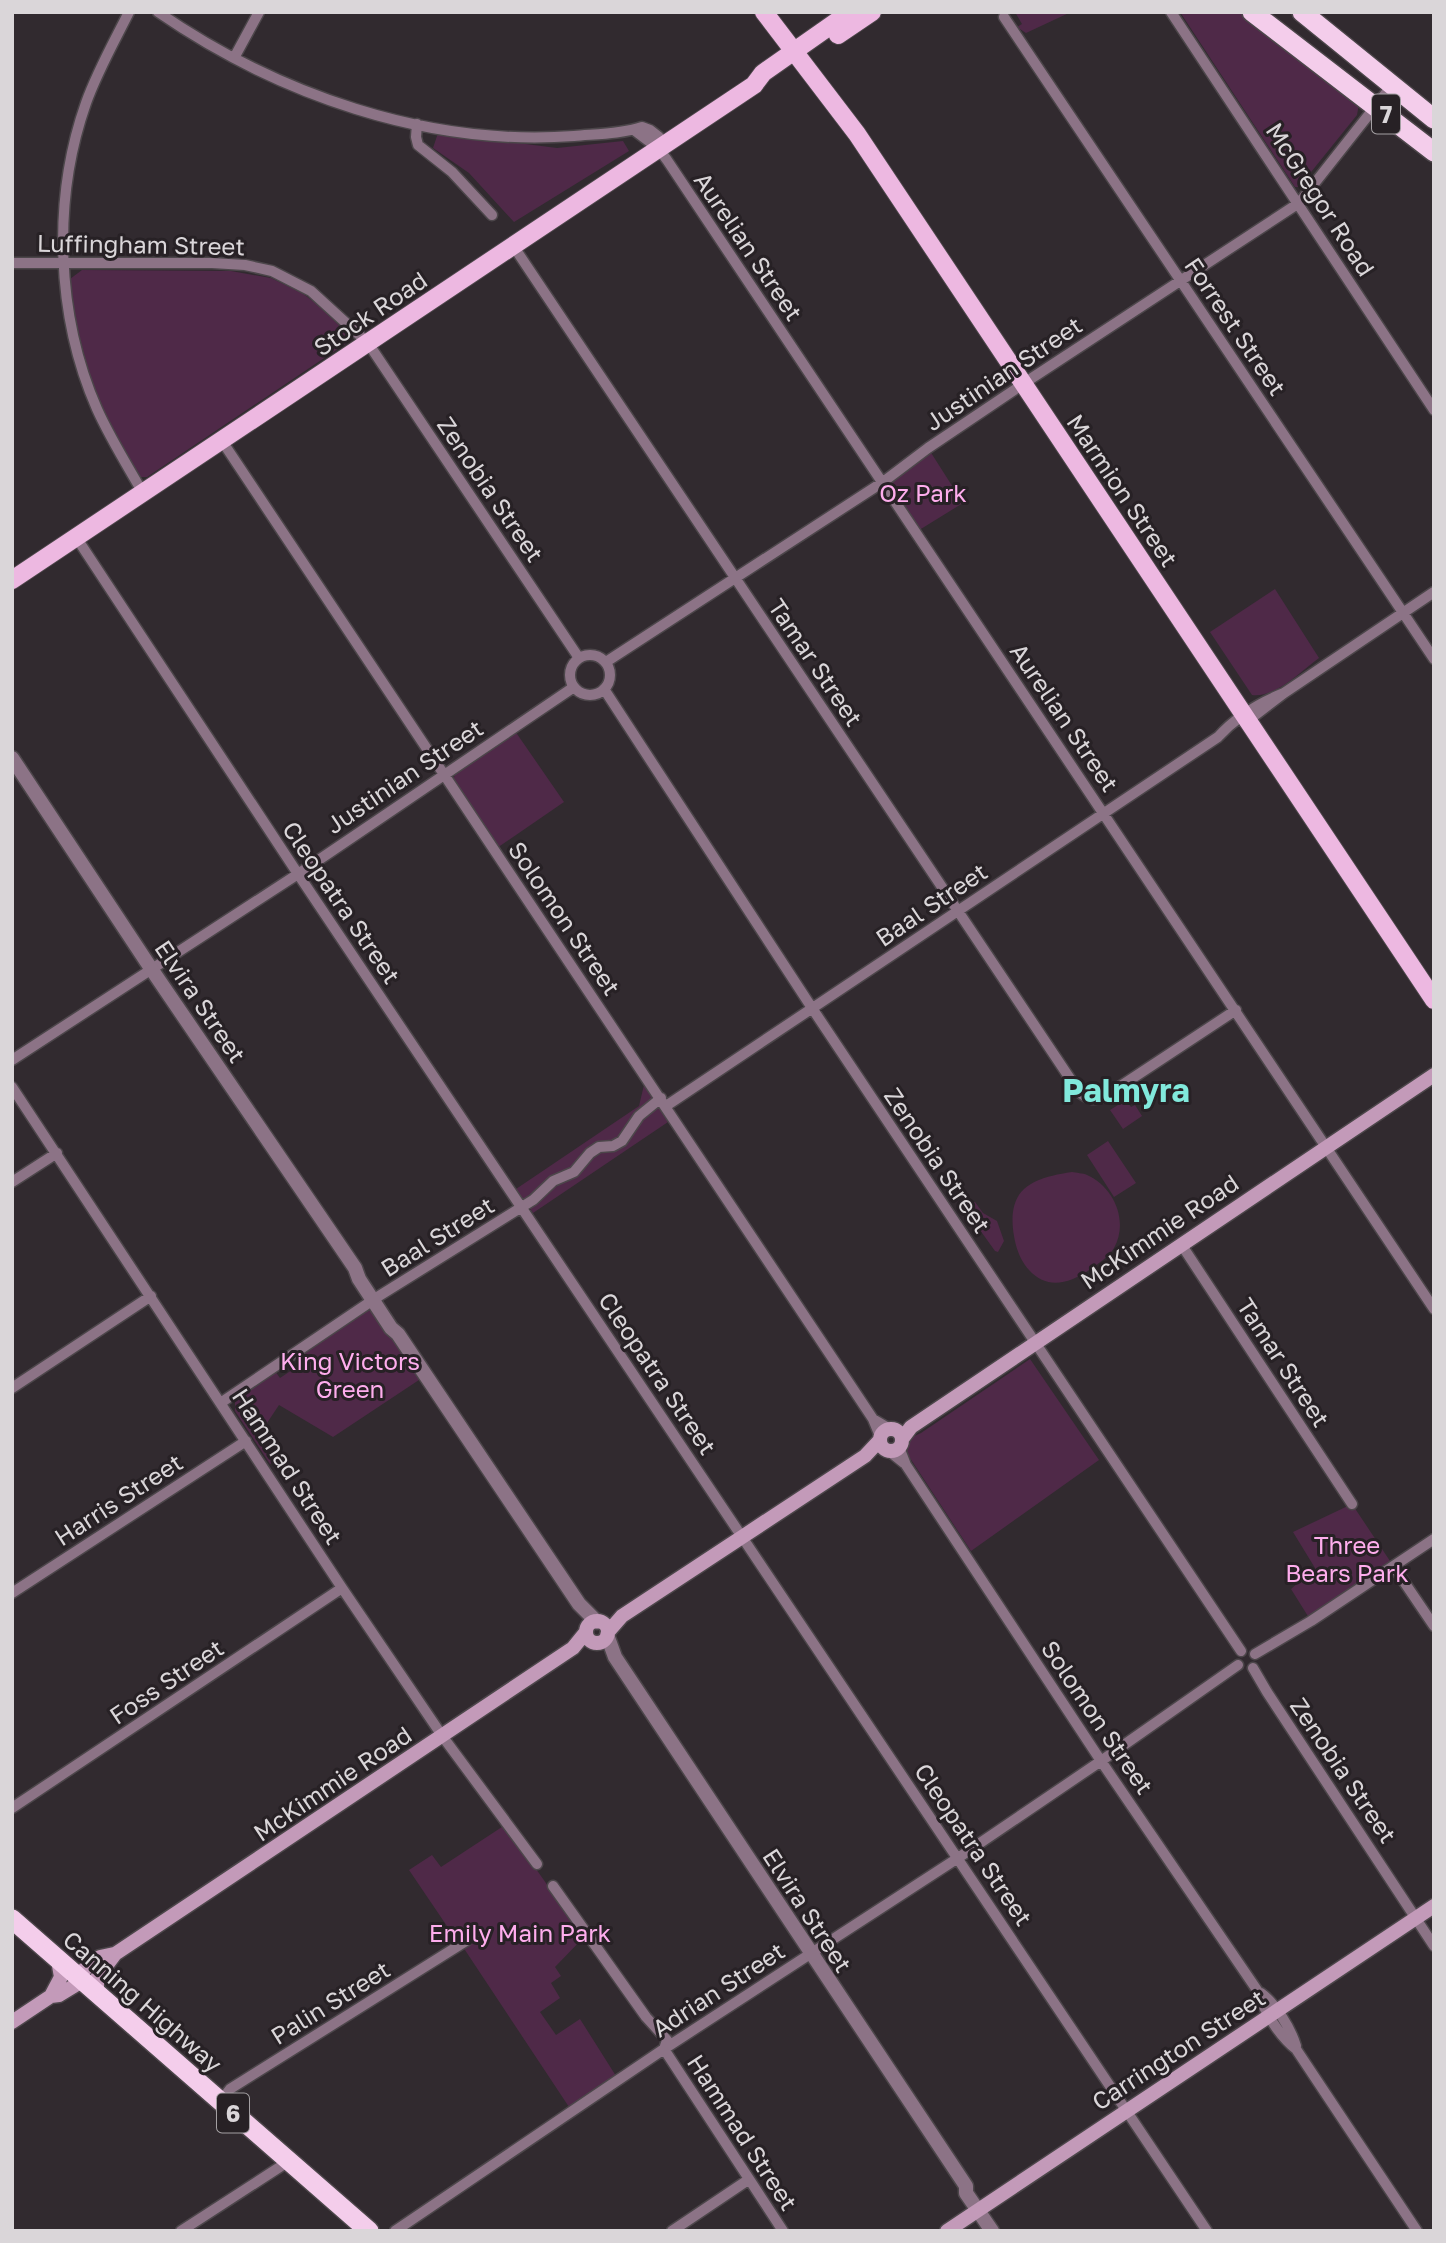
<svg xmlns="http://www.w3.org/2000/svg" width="1446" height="2243" font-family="'Golos Text',sans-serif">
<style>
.green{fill:#4f2948}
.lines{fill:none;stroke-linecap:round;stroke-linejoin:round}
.minor-casing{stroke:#4c464a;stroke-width:13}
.tertiary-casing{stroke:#4c464a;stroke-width:17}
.secondary-casing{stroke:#4c464a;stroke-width:17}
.primary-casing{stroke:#4c464a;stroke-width:20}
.trunk-casing{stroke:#4c464a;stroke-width:22}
.minor{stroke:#8c7386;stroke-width:10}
.tertiary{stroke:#8c7386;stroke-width:14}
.secondary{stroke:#c39ab9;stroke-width:14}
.primary{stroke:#edb8e1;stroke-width:18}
.trunk{stroke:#f4cdeb;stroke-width:19}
.labels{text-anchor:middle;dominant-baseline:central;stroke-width:6;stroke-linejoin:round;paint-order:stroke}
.shield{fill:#272125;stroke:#a4a0a3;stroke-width:2}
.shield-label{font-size:23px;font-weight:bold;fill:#dad6d9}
.street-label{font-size:24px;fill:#dad6d9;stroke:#272125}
.park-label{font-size:24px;fill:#feaded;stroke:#272125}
.district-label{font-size:32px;font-weight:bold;fill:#81e9dc;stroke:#272125}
</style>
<rect width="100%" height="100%" fill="#312a2f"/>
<path class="green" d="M1015 12H1071L1026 33 1017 27 1022 24Z
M1180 12H1242L1355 99 1359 104 1357 115 1299 187H1295Z
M438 133 557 148 623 141 629 151 514 222 469 173 433 148Z
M82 270 231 271 271 278 302 293 318 305 345 331 348 342 147 477H139L107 422 92 383 77 328 70 279Z
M928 448 963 503 916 532 883 482Z
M1275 589 1319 658C1301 671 1276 698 1252 695L1210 632Z
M515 731 564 802 497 848 453 779 457 771Z
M644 1085 668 1122 533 1213 516 1189 639 1106Z
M1126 1100 1131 1107 1135 1105 1142 1116 1123 1129 1110 1110Z
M1108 1141 1136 1183 1114 1197 1087 1155Z
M1072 1172C1076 1173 1083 1173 1087 1175 1114 1187 1129 1221 1114 1248 1110 1255 1102 1261 1095 1266 1073 1282 1049 1292 1029 1270 1020 1260 1016 1248 1014 1236 1006 1189 1031 1178 1072 1172Z
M971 1202H975L983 1213 997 1221 1004 1241 998 1252 995 1251 967 1212V1205Z
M369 1310 375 1311 422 1378 333 1437 279 1405 261 1432 279 1460 270 1464 235 1411V1400L275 1371 280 1378 301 1364 297 1357Z
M1030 1359 1099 1460 971 1551 906 1452 908 1449 907 1442 910 1438 921 1433Z
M1352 1504 1394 1567 1311 1621 1291 1589 1315 1568 1293 1532Z
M505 1825 584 1937 555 1967 561 1976 551 1983 560 1998 540 2012 556 2035 580 2019 616 2076 569 2107 463 1947 471 1942 461 1926 451 1932 409 1870 432 1855 441 1867Z"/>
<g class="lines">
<g class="minor-casing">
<path id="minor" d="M129 12C114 42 97 72 86 103 52 199 56 316 97 409 110 438 127 465 143 493
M158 12C277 94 427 147 574 136 596 134 621 134 642 127L650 130 659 137V149
M1171 12 1434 410
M1004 17 1434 659
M234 58 259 12
M417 124 416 137 418 145 452 172 492 215
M634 130 659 149 667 160 1434 1309
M514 247 1079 1092C1088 1099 1093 1101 1104 1097L1236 1010
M12 263H212L245 265 272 271 311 291 368 343 579 658
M222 441C440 766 657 1092 873 1419L880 1436
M76 537 298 874 1207 2231
M570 675a20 20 0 1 1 40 0a20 20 0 1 1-40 0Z
M606 662 883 482 928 448 1032 378 1299 203 1393 84
M604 689 812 1008 1241 1651
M1245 723 1284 693 1434 592
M12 1060 298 874 574 687
M12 1087 342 1588 443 1737 537 1864
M666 1106 1218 737C1236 717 1259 703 1284 693
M12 1182 57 1153
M1181 1244 1352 1504
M12 1388 151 1296
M222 1402 379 1296 533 1200 553 1181 574 1172 590 1153 599 1147 613 1146 622 1141 639 1116 661 1098
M873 1419 890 1429
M899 1447 906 1465 1101 1761 1257 1990C1264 2011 1279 2036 1296 2049L1417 2231
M889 1451 904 1463
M1394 1567 1434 1626
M12 1593 246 1441
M1255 1654 1311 1621 1434 1539
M1253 1668 1267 1692 1434 1946
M12 1808 342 1588
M553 1886 646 2017 667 2040 664 2049 783 2231
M1261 1993C1276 2004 1291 2029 1296 2046
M220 2102 230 2089 466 1941
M181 2231 289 2161
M395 2231 664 2049 958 1858 1101 1761 1238 1665
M672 2231 748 2180"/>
</g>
<g class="tertiary-casing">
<path id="tertiary" d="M12 758 152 970 355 1268 359 1279 391 1328 398 1334 579 1604 597 1622
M607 1635 615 1657 966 2186V2193L992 2231"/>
</g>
<g class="secondary-casing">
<path id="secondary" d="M880 1440a11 11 0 1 1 22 0a11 11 0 1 1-22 0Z
M902 1439 911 1427 1434 1075
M586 1632a11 11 0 1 1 22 0a11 11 0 1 1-22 0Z
M608 1632 622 1616 865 1456 880 1440
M76 1976 100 1957 114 1954
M97 1994V1978L115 1954 573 1648 586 1632
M51 1996 61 1977 58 1960
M12 2022 51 1996 59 1995 82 1981
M947 2231 1434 1906"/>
</g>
<g class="primary-casing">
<path id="primary" d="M764 12 857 134 1434 1000
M838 35 872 12
M12 580 754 85 763 73 850 12"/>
</g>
<g class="trunk-casing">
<path id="trunk" d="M1252 12 1434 152
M1302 12 1434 119
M12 1919 369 2231"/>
</g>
<use href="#minor" class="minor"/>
<use href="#tertiary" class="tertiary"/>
<use href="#secondary" class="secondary"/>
<use href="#primary" class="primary"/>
<use href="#trunk" class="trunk"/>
</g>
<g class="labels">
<g class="shield">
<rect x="1372" y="94.5" width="28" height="39" rx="5"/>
<rect x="217" y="2093.5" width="32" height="39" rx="5"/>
</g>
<g class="shield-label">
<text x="1386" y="114">7</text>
<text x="233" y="2113">6</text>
</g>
<g class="street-label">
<text transform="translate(1321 199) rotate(57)">McGregor Road</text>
<text transform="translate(141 244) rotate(1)">Luffingham Street</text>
<text transform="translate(749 246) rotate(56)">Aurelian Street</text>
<text transform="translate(370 313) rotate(-34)">Stock Road</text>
<text transform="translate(1236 326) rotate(56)">Forrest Street</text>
<text transform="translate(1003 373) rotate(-34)">Justinian Street</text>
<text transform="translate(491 489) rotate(56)">Zenobia Street</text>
<text transform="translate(1123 490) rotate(56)">Marmion Street</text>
<text transform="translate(816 662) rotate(56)">Tamar Street</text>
<text transform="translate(1065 717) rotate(56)">Aurelian Street</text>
<text transform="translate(404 776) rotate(-34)">Justinian Street</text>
<text transform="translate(342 902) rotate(56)">Cleopatra Street</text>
<text transform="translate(931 904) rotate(-34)">Baal Street</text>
<text transform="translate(565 918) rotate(56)">Solomon Street</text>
<text transform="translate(201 1001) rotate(56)">Elvira Street</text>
<text transform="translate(938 1160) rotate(56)">Zenobia Street</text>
<text transform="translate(1159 1231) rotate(-34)">McKimmie Road</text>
<text transform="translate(437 1236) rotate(-32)">Baal Street</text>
<text transform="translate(1284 1362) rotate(57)">Tamar Street</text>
<text transform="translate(658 1373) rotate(56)">Cleopatra Street</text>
<text transform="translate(288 1466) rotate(57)">Hammad Street</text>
<text transform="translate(118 1499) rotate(-33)">Harris Street</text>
<text transform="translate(166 1681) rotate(-34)">Foss Street</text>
<text transform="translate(1098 1717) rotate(56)">Solomon Street</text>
<text transform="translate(1344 1770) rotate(56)">Zenobia Street</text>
<text transform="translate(332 1783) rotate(-34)">McKimmie Road</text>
<text transform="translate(974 1844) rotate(56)">Cleopatra Street</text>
<text transform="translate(808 1910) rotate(57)">Elvira Street</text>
<text transform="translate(718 1989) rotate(-33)">Adrian Street</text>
<text transform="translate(143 2001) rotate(41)">Canning Highway</text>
<text transform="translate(330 2002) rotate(-32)">Palin Street</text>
<text transform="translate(1178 2049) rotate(-33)">Carrington Street</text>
<text transform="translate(743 2132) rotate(57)">Hammad Street</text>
</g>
<g class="park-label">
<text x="923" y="492">Oz Park</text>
<text x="350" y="1360">King Victors<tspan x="350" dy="28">Green</tspan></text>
<text x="1347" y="1544">Three<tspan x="1347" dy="28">Bears Park</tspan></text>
<text x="520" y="1932">Emily Main Park</text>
</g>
<g class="district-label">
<text x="1126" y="1090">Palmyra</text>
</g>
</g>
<rect width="1446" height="2243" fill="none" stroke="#dad6d9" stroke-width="28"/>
</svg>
